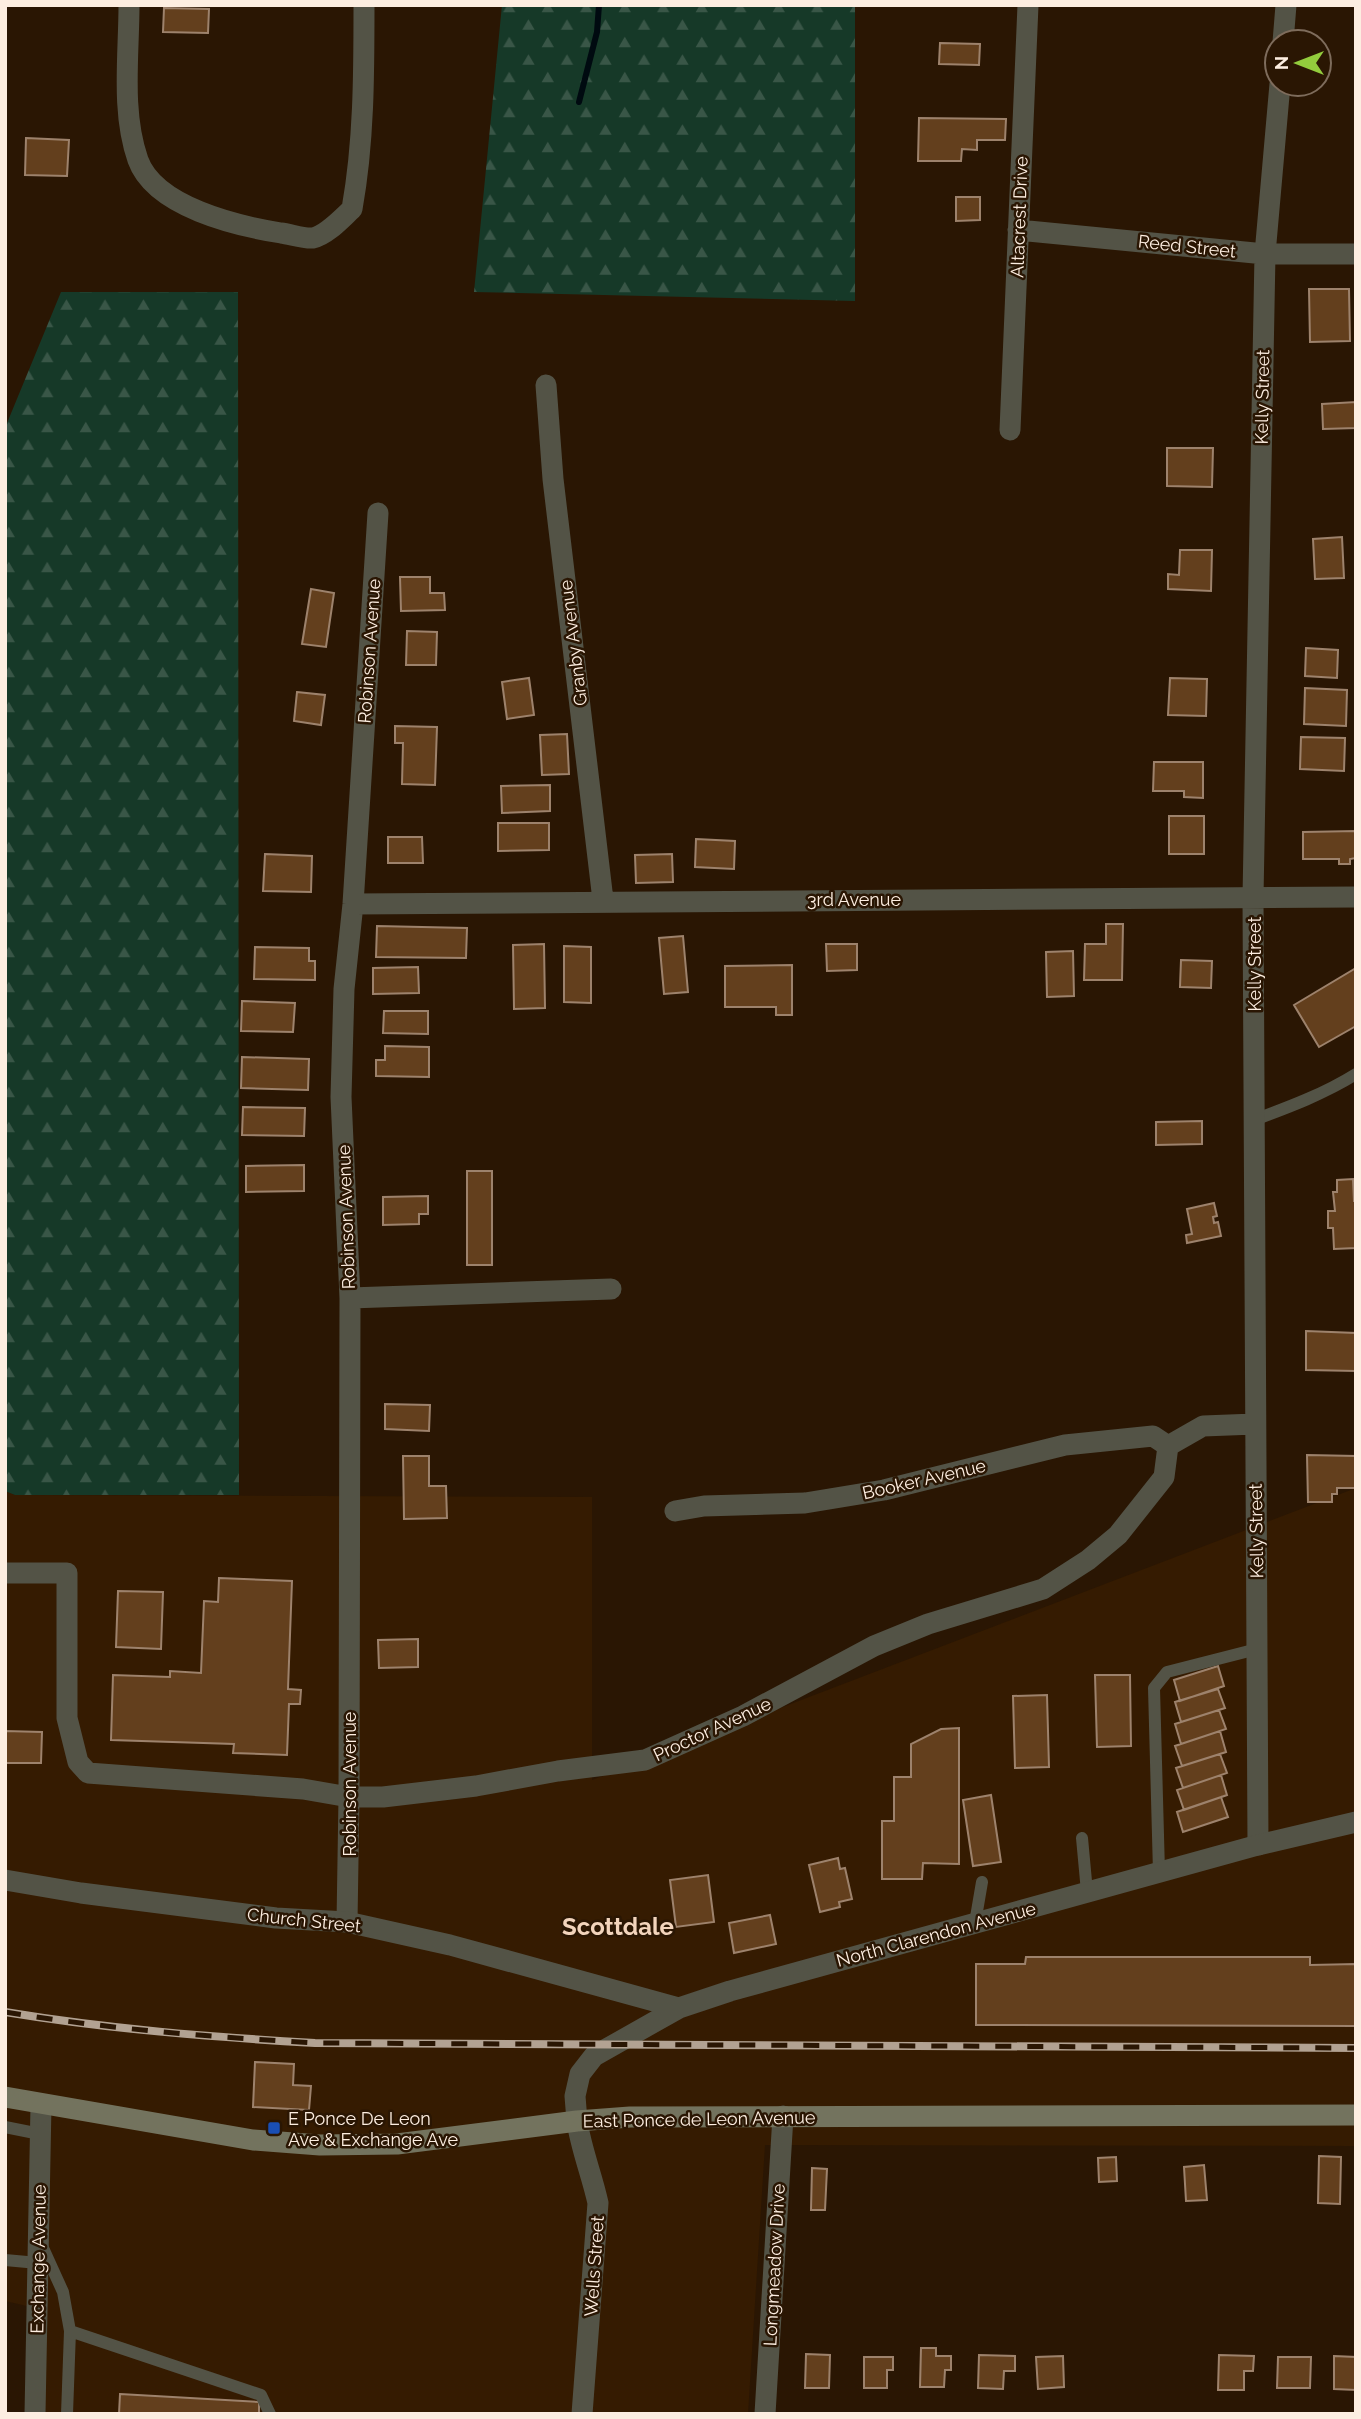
<svg xmlns="http://www.w3.org/2000/svg" width="1361" height="2419" font-family="Raleway,sans-serif">
<style>
.built{fill:#351b01}
.forest{fill:url(#forest-firs)}
.lines{fill:none;stroke-linecap:round;stroke-linejoin:round}
.stream{stroke:#000a10;stroke-width:6}
.building{fill:#633f1d;stroke:#9d826c;stroke-width:2}
.service{stroke:#535346;stroke-width:12}
.minor{stroke:#535346;stroke-width:21}
.tertiary{stroke:#535346;stroke-width:21}
.secondary{stroke:#73735e;stroke-width:21}
.rail-casing{stroke:#b2a292;stroke-width:8}
.rail{stroke:#2a1603;stroke-width:5;stroke-dasharray:16;stroke-linecap:butt}
.transit-dot{fill:#1a4fb4;stroke:#2a1603;stroke-width:2.5}
.labels{text-anchor:middle;dominant-baseline:central;stroke-width:5;stroke-linejoin:round;paint-order:stroke}
.street-label{font-size:18px;fill:#fdeee1;stroke:#2a1603}
.poi-label{font-size:18px;fill:#fdeee1;stroke:#2a1603;text-anchor:start}
.district-label{font-size:24px;font-weight:bold;fill:#f2d4bc;stroke:#2a1603}
</style>
<defs>
<pattern id="forest-firs" width="22" height="20" patternUnits="userSpaceOnUse" patternTransform="scale(1.75)"><rect width="22" height="20" fill="#163928"/><path d="M5 1l3.5 6h-7zM16 11l3.5 6h-7z" fill="#395647"/></pattern>
</defs>
<rect width="100%" height="100%" fill="#2a1603"/>
<path class="built" d="M1356 1488V2146L765 2145 748 2414H44V2310L5 2301V1491L15 1495 592 1497V1780Z"/>
<path class="forest" d="M502 5H855V301L474 292Z
M61 292H238L239 1495H15L5 1491V428Z"/>
<g class="lines">
<path class="stream" d="M579 102 597 32 599 5"/>
</g>
<path class="building" d="M164 8 209 9 208 33 163 32Z
M940 43 980 44 979 65 939 64Z
M919 118 1006 119 1005 140H977V150L962 149 961 161H918Z
M26 138 69 140 67 176 25 175Z
M956 197H980V220L956 221Z
M1309 289H1349L1350 341 1310 342Z
M1356 402V428L1323 429 1322 404Z
M1167 448H1213L1212 487 1167 486Z
M1342 537 1344 578 1315 579 1313 539Z
M1180 550H1212L1211 591 1168 589V574L1179 575Z
M400 577H430V593H444L445 610 401 611Z
M311 589 334 593 326 647 302 644Z
M407 631 437 632 436 665H406Z
M1306 648 1338 650 1337 678 1305 676Z
M529 678 534 715 507 719 502 682Z
M1170 678 1207 679 1206 716 1168 715Z
M1305 688 1347 690 1346 726 1304 724Z
M297 692 325 695 321 725 294 721Z
M395 726 437 727 435 785 402 784 403 743H395Z
M567 734 569 774 542 775 540 735Z
M1301 737 1345 738 1344 771 1300 769Z
M1154 762H1203V798L1184 797V791H1153Z
M550 785V811L502 813 501 786Z
M1169 816H1204V854H1169Z
M498 823H549V850L498 851Z
M1356 831V858L1350 859V864H1339V859H1303V832Z
M388 837H422L423 863H388Z
M696 839 735 841 734 869 695 867Z
M265 854 312 856 311 892 263 891Z
M672 854 673 882 636 883 635 855Z
M1106 924H1123L1122 980H1084L1085 944H1106Z
M377 926 467 928 466 958 376 957Z
M683 936 688 992 664 994 659 938Z
M544 944 545 1008 514 1009 513 945Z
M826 944H857V970L827 971Z
M564 946 591 947V1003L564 1002Z
M255 947 309 948V961H315V980L254 979Z
M1073 951 1074 996 1047 997 1046 952Z
M1181 960 1212 961 1211 988 1180 987Z
M792 965V1015H776V1007H725V966Z
M418 967 419 993 373 994V968Z
M1356 968V1026L1319 1047 1294 1005Z
M242 1001 295 1003 293 1032 241 1031Z
M384 1011H428V1034L383 1033Z
M385 1046 429 1047V1077L376 1076V1060H385Z
M242 1057 309 1059 308 1090 241 1088Z
M243 1107 305 1108 304 1136 242 1135Z
M1202 1121V1144L1156 1145V1122Z
M304 1165V1191L246 1192V1166Z
M467 1171H492V1265H467Z
M1353 1179 1354 1201H1356V1248L1334 1249 1333 1228H1328V1211H1335L1333 1192H1337V1180Z
M428 1196V1214H419V1224L383 1225V1197Z
M1214 1203 1217 1216 1213 1217 1214 1223 1218 1222 1221 1236 1187 1243 1186 1235 1192 1234 1187 1209Z
M1306 1331 1356 1333V1371L1306 1370Z
M385 1404 430 1405 429 1431 385 1429Z
M1307 1455 1356 1456V1488H1337V1494H1332V1502H1308Z
M403 1456H429V1486H446L447 1518 404 1519Z
M219 1578 292 1581 288 1689 301 1690 300 1704H289L287 1755 233 1753 234 1744 111 1740 113 1675 170 1677V1671L201 1673 204 1601 218 1602Z
M118 1591 163 1592 161 1649 116 1647Z
M418 1639V1667L379 1668 378 1640Z
M1218 1666 1224 1686 1180 1701 1174 1680Z
M1095 1675H1130L1131 1746 1097 1747Z
M1218 1689 1225 1708 1181 1722 1175 1702Z
M1047 1695 1049 1767 1015 1768 1013 1696Z
M1219 1710 1226 1729 1181 1744 1175 1724Z
M959 1728V1864L923 1863 922 1879H882V1821H894V1777H911V1744L941 1729Z
M5 1731 42 1732 41 1763H5Z
M1220 1731 1226 1752 1182 1766 1175 1746Z
M1220 1754 1227 1773 1183 1788 1176 1768Z
M1221 1775 1227 1795 1184 1810 1177 1790Z
M991 1795 1001 1862 973 1866 963 1800Z
M1221 1797 1228 1817 1183 1832 1177 1812Z
M838 1858 840 1869 845 1868 852 1899 839 1902 840 1907 820 1912 809 1865Z
M708 1875 714 1922 676 1927 670 1880Z
M770 1915 776 1944 734 1953 729 1923Z
M1026 1957H1310V1965L1356 1964V2026L976 2025V1964H1025Z
M255 2062 294 2064 293 2085 311 2086 309 2110 253 2107Z
M1319 2156 1341 2157 1340 2204 1318 2203Z
M1116 2157 1117 2181 1099 2182 1098 2158Z
M1204 2165 1207 2200 1186 2201 1184 2167Z
M812 2168 827 2169 825 2210H811Z
M921 2348H936V2356H951V2370H945L944 2387H920Z
M806 2354 830 2355 829 2388H805Z
M979 2355 1015 2356V2371H1004L1003 2389 978 2388Z
M1219 2355 1254 2356 1253 2371H1244V2390H1218Z
M1063 2356 1064 2387 1038 2389 1036 2357Z
M1334 2356 1356 2357V2390L1334 2389Z
M864 2357H893V2370H887V2388H864Z
M1278 2357H1311L1310 2388H1277Z
M120 2394 259 2402V2414H119Z"/>
<g class="lines">
<path class="service" d="M1254 1120C1289 1107 1324 1094 1356 1074
M1082 1838 1087 1892
M1159 1872 1154 1688 1167 1672 1257 1649
M975 1923 982 1882
M5 2127 40 2134
M43 2248 63 2292 70 2331 261 2395 270 2414
M5 2260 38 2263
M67 2414 70 2331"/>
<path class="minor" d="M129 5C129 55 121 112 138 160 155 207 237 226 281 233 290 234 304 239 313 238 327 235 342 218 352 209 364 142 364 74 364 5
M1283 42 1286 5
M1018 230 1265 254H1356
M546 385 553 479 603 900
M1010 430 1028 5
M353 904 1356 897
M350 1298 611 1289
M675 1511 704 1506 805 1503 884 1490 1065 1445 1153 1436 1168 1446
M5 1573H67V1718L78 1762 88 1773 303 1789 349 1797H383L476 1786 558 1771 645 1760 743 1716 874 1646 928 1624 1043 1589 1088 1560 1118 1535 1164 1477 1168 1446 1203 1426 1255 1424
M1258 1845 1253 897 1265 254 1280 84
M347 1922 349 1797 350 1298 341 1097 344 989 353 904 378 513
M577 2121C581 2149 592 2175 598 2203L582 2414
M35 2414 41 2105
M765 2414 783 2116"/>
<path class="tertiary" d="M5 1880 81 1893 276 1918 347 1922 450 1945 679 2008
M577 2121 575 2096 580 2074 594 2056 679 2008 730 1991 1258 1845 1356 1822"/>
<path class="secondary" d="M5 2097 253 2140 320 2145 397 2144 577 2121 630 2117 1356 2115"/>
<g class="rail-casing">
<path id="rail" d="M5 2012C108 2029 211 2037 315 2043L1356 2048"/>
</g>
<use href="#rail" class="rail"/>
</g>
<rect class="transit-dot" x="267" y="2121" width="14" height="14" rx="3.5"/>
<g class="labels">
<g class="street-label">
<text transform="translate(1019 217) rotate(-88)">Altacrest Drive</text>
<text transform="translate(1187 246) rotate(6)">Reed Street</text>
<text transform="translate(1262 397) rotate(-89)">Kelly Street</text>
<text transform="translate(573 643) rotate(-97)">Granby Avenue</text>
<text transform="translate(369 651) rotate(-86)">Robinson Avenue</text>
<text x="854" y="899">3rd Avenue</text>
<text transform="translate(1254 964) rotate(-90)">Kelly Street</text>
<text transform="translate(346 1217) rotate(-92)">Robinson Avenue</text>
<text transform="translate(924 1479) rotate(-13)">Booker Avenue</text>
<text transform="translate(1256 1531) rotate(-91)">Kelly Street</text>
<text transform="translate(712 1729) rotate(-25)">Proctor Avenue</text>
<text transform="translate(349 1784) rotate(-90)">Robinson Avenue</text>
<text transform="translate(304 1920) rotate(6)">Church Street</text>
<text transform="translate(936 1934) rotate(-15)">North Clarendon Avenue</text>
<text transform="translate(699 2119) rotate(-1)">East Ponce de Leon Avenue</text>
<text transform="translate(38 2259) rotate(-89)">Exchange Avenue</text>
<text transform="translate(774 2265) rotate(-87)">Longmeadow Drive</text>
<text transform="translate(594 2266) rotate(-86)">Wells Street</text>
</g>
<g class="poi-label">
<text x="288" y="2118">E Ponce De Leon<tspan x="288" dy="21">Ave &amp; Exchange Ave</tspan></text>
</g>
<g class="district-label">
<text x="618" y="1926">Scottdale</text>
</g>
</g>
<rect width="1361" height="2419" fill="none" stroke="#fdeee1" stroke-width="14"/>
<g transform="translate(1298 63) rotate(270)"><circle r="33" fill="#2a1603" stroke="#7e6c5c" stroke-width="2"/>
<path d="M0-5L12 26L0 18L-12 26Z" fill="#93cc3d"/>
<text y="-10" font-size="19" font-weight="bold" text-anchor="middle" fill="#fdeee1">N</text>
</g>
</svg>
